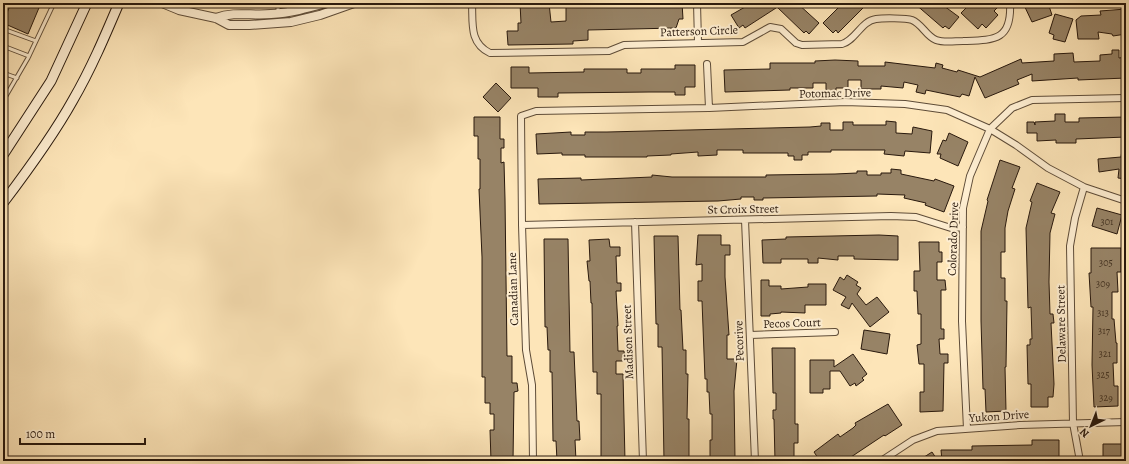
<svg xmlns="http://www.w3.org/2000/svg" width="1129" height="464" font-family="Alegreya,serif">
<style>
.building{fill:#978366;stroke:#29190d}
.lines{fill:none;stroke-linecap:round;stroke-linejoin:round}
.service-casing{stroke:#5e4c38;stroke-width:5}
.minor-casing{stroke:#5e4c38;stroke-width:8}
.tertiary-casing{stroke:#5e4c38;stroke-width:10}
.secondary-casing{stroke:#29190d;stroke-width:11}
.service{stroke:#feeed1;stroke-width:3}
.minor{stroke:#feeed1;stroke-width:6}
.tertiary{stroke:#feeed1;stroke-width:8}
.secondary{stroke:#feeed1;stroke-width:9}
.labels{text-anchor:middle;dominant-baseline:central;stroke-width:4;stroke-linejoin:round;paint-order:stroke}
.number-label{font-size:10px;fill:#443423}
.street-label{font-size:12px;fill:#29190d;stroke:#feeed1}
</style>
<rect width="100%" height="100%" fill="#fde5b8"/>
<filter id="stains"><feTurbulence type="fractalNoise" baseFrequency=".005" numOctaves="4"/><feColorMatrix values="0 0 0 0 .2 0 0 0 0 .09 0 0 0 0 .02 0 0 0 .5 -.17"/></filter>
<radialGradient id="worn" r=".72"><stop offset=".6" stop-color="#630" stop-opacity="0"/><stop offset="1" stop-color="#630" stop-opacity=".3"/></radialGradient>
<path class="building" d="M11 3H41L28 34 3 23Z
M520 3H549L551 22 566 21V3H682L683 19H679L676 28 588 30V40L573 41V44L508 45 507 31H518V23H521Z
M752 3H773L776 8 745 28 743 25 739 28 731 15Z
M781 3H797L819 23 809 34 806 31 804 33 777 7Z
M843 3H868L838 33 836 30 833 33 823 23Z
M914 3H940L959 17 949 29 945 26 943 28Z
M971 3H995L999 6 994 11 998 15 986 28 982 24 978 29 961 13Z
M1023 3H1048L1052 15 1032 22Z
M1126 9V34L1113 36 1112 34 1098 32 1099 39H1078L1076 20 1081 16 1101 15 1100 11Z
M1055 14 1073 19 1065 42 1053 39 1054 35 1049 33Z
M1112 50H1119V58L1126 57V78L1078 80V78L1032 81V74L1017 80 1019 84 985 98 975 77 969 96 962 94 960 97 926 90 925 94 916 92 918 85 904 82 903 88 881 86V89H861V80H848V88H836V92H826V83H813V88H790V90L725 92 724 70 770 69V63H815V61L835 60 858 61V66H885V62L935 68 936 63 943 65 942 68 957 72 958 70 980 77 1021 59 1022 63 1054 61V54L1073 53 1074 62 1100 61V55L1112 54Z
M675 65H695V87H685V95H675V92H649L558 93V97H538V88H511V67H529V73L584 72V69H627V73H641V69H675Z
M496 83 511 98 498 112 483 97Z
M1055 114H1065V122H1079V118L1126 117V137L1076 139V143H1056V140L1037 141V133H1027V122H1034L1035 125V122L1055 121Z
M474 117H500V139H504V148H501V163L504 162 505 199 507 356H512V383H517L518 391 514 392 513 461H491L490 430H494V414H490V403H485V377H482V257L479 189H480V159H478V136H474Z
M886 121 896 122V133L912 134 913 127 932 131 930 153 905 151 904 156 884 154 885 150H831V152H808V155H802V160H794V156H788V153H743V150H717V155L698 156V152L671 154V155L647 156V157H585V155H562V153L537 154 536 134 571 132V135H585V132H607L810 127 821 126V123H830V130H843V122H853V125H886Z
M949 133 968 142 958 166 940 158 941 154H937L943 140 946 141Z
M1122 150H1126V179L1118 178 1119 169 1099 172 1098 159 1121 157Z
M1000 160 1020 167 1012 188 1015 189 1008 211 1005 228V252H1001V278H1005V301H1007L1006 367H1005L1006 411 986 412 985 389H983L981 321V231L988 201 987 200Z
M891 169 901 170V174L934 181 935 179 954 186 944 212 925 205 926 203 904 198 905 195 877 194V196L763 198V200H754V197H741V199L718 201 539 204 538 179 581 178V180L652 177V175L672 177H766V175L835 174 857 173V171H867V175H881V173H891Z
M1037 183 1060 192 1051 213 1055 214 1050 233 1049 282 1050 314H1053L1054 323H1051L1054 384 1053 397H1048V407H1031V384H1028L1027 345H1030V339H1032L1031 307 1028 308 1026 228 1032 202 1030 201Z
M1097 208 1122 215 1117 234 1092 226Z
M698 235H721V245H730V255H725V277L729 335H727V359H737L734 391 735 459 710 460V440H712V414H710L709 392H707V379H705L702 301H698V281H702V264L696 265Z
M879 235 898 236V260L854 259V256H838V260L818 258V263H808V259H781V263H763L762 240 786 239V237Z
M654 236H678L680 310H681L683 350H686V374H688L687 419H689V460L664 461 662 347H658V324H656Z
M544 239H568L570 352H574L577 421H579L580 440H575L576 461H557L556 441H553L552 372H550V350H548L547 327H545Z
M609 239 610 247H620V256H616L617 283H621V291H616L618 326H617L618 351H624L625 361H616V374H623L625 461H601V394H597V372H593L592 303H591L590 281H589L587 261H590L589 240Z
M919 242H939V252H942V262H937V280H945L946 290H941V329H944V339H939L940 354H948V363H944L943 411 920 412V392H924V364H919L917 345 921 344V314H918L917 291H914V271H920Z
M1091 248H1121V272H1117L1118 292H1112V319H1114L1116 343H1117V363H1113L1114 386H1118V406L1094 407 1092 365 1093 307H1091L1089 273H1091Z
M847 275 858 282 856 285 861 288 857 294 866 305 877 297 889 312 870 327 852 303 849 309 841 305 846 297 833 290 840 277 844 280Z
M761 280H769V286H781V289L808 287V284H826V305H805V313L781 312V313L770 314V316H761Z
M864 330 890 334 887 354 861 349Z
M772 348H795V424H798V443H794V461H775L774 419H773V410H776V393H773Z
M853 354 867 374 862 378 864 380 856 386 855 383 850 386 840 371H830V389H823V393H810V360H834V367Z
M888 404 902 425 885 436 884 435 845 461H820L814 452 838 434 840 437 853 428 856 425 855 423Z
M1032 440H1059V460L942 461 941 450H972V446L1032 445Z
M1103 444H1126V461H1103Z
M932 452 938 461H918Z"/>
<g class="lines">
<g class="service-casing">
<path id="service" d="M278 3V13
M3 29 36 41
M3 46 29 56
M3 73 17 78
M3 101 28 58 54 3"/>
</g>
<g class="minor-casing">
<path id="minor" d="M472 3C473 23 469 43 490 53L609 51 624 45 743 42 770 27 781 29 796 43 802 45 842 44C856 40 861 21 876 19 883 18 906 18 912 20 922 24 926 36 936 40 944 43 955 41 963 41 994 40 1012 41 1010 3
M697 3 698 42
M707 64 709 108
M745 220 755 461
M635 222 643 461
M522 225 891 216 916 217 951 228 963 227
M750 335 835 332
M967 429 962 321 963 208 970 176 990 129 1012 108 1032 100 1126 98
M533 461 532 385 526 350 522 225 521 116 536 111 709 108 845 102 905 104 947 110 990 129 1016 145 1048 168 1084 187 1126 201
M881 461 913 440 937 431 1020 425 1126 422
M1080 461 1073 423 1070 246 1075 218 1084 187"/>
</g>
<g class="tertiary-casing">
<path id="tertiary" d="M162 3 179 10 216 18 229 25H249L291 22 320 15 354 3
M216 18C235 11 252 16 271 14 290 13 308 8 326 3"/>
</g>
<g class="secondary-casing">
<path id="secondary" d="M3 155 51 81 87 3
M3 203C28 170 53 136 73 100 91 69 105 36 119 3"/>
</g>
<use href="#service" class="service"/>
<use href="#minor" class="minor"/>
<use href="#tertiary" class="tertiary"/>
<use href="#secondary" class="secondary"/>
</g>
<g class="labels">
<g class="number-label">
<text x="1107" y="221">301</text>
<text x="1106" y="262">305</text>
<text x="1103" y="283">309</text>
<text x="1103" y="312">313</text>
<text x="1104" y="330">317</text>
<text x="1105" y="353">321</text>
<text x="1103" y="374">325</text>
<text x="1106" y="397">329</text>
</g>
<g class="street-label">
<text transform="translate(699 31) rotate(-2)">Patterson Circle</text>
<text transform="translate(835 93) rotate(-1)">Potomac Drive</text>
<text transform="translate(743 209) rotate(-1)">St Croix Street</text>
<text transform="translate(953 239) rotate(-88)">Colorado Drive</text>
<text transform="translate(513 289) rotate(-92)">Canadian Lane</text>
<text transform="translate(792 323) rotate(-2)">Pecos Court</text>
<text transform="translate(1061 324) rotate(-91)">Delaware Street</text>
<text transform="translate(739 341) rotate(-92)">Pecorive</text>
<text transform="translate(628 342) rotate(-92)">Madison Street</text>
<text transform="translate(999 416) rotate(-4)">Yukon Drive</text>
</g>
</g>
<rect width="1129" height="464" fill="none" stroke="#fde5b8" stroke-width="16"/>
<rect x="4" y="4" width="1121" height="456" fill="none" stroke="#29190d" stroke-width="2"/>
<rect x="8" y="8" width="1113" height="448" fill="none" stroke="#29190d"/>
<g transform="translate(1091 426) rotate(223)" stroke="#feeed1" stroke-width="3" paint-order="stroke">
<path d="M0-3L7 15L0 10L-7 15Z" fill="#29190d"/>
<text y="-6" font-size="11" font-weight="bold" text-anchor="middle" fill="#29190d">N</text>
</g>
<path d="M20 438v6h125v-6" fill="none" stroke="#29190d" stroke-width="2"/>
<text x="26" y="438" font-size="12" fill="#29190d" stroke="#feeed1" stroke-width="3" paint-order="stroke">100 m</text>
<rect width="100%" height="100%" filter="url(#stains)"/>
<rect width="100%" height="100%" fill="url(#worn)"/>
</svg>
